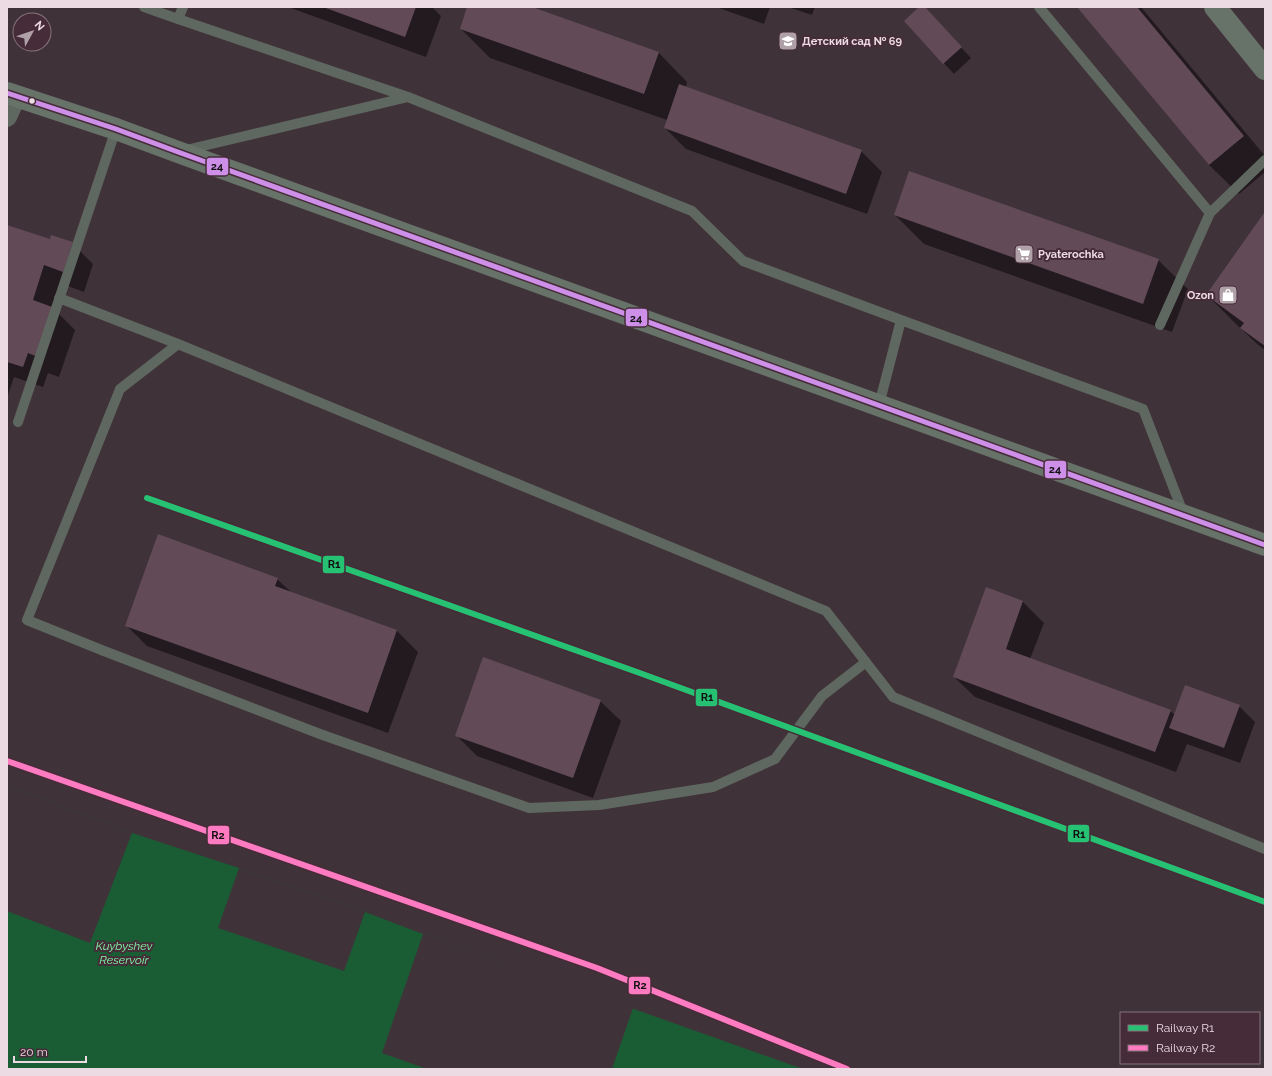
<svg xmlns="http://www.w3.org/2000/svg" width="1272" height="1076" font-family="Raleway,sans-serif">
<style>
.water{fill:#1a5d34}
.pier{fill:#403239}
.shadow{fill:#0007}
.building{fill:#624b57}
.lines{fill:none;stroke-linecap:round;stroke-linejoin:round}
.lane{stroke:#5f6860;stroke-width:10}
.street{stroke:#5f6860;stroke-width:20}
.secondary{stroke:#677369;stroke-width:22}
.bus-1-casing{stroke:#462c38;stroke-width:8}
.bus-1{stroke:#ce8fe9;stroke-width:5}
.rail-1-casing{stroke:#462c38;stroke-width:9}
.rail-2-casing{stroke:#462c38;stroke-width:9}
.rail-1{stroke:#26c172;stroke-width:6}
.rail-2{stroke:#fe7ac1;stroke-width:6}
.bus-dot{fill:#ecdbe2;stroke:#462c38;stroke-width:1.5}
.labels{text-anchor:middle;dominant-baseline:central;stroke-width:4;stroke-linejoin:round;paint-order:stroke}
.poi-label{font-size:11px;font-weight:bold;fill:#ecdbe2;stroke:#462c38;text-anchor:start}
.water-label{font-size:12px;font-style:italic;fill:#82f9a6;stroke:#462c38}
.line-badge{stroke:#462c38;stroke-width:1.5}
.pale-badge-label{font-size:11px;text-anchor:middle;font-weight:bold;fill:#111}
</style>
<rect width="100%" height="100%" fill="#403239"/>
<path class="water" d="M7 785 132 833 239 868 365 912 423 934 803 1069H7Z"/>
<path class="pier" d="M7 785 132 833 90 943 7 911Z
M239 868 365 912 344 971 218 928Z
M423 934 633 1008 612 1069H427L382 1053Z"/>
<path class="shadow" d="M288 7H432L441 16 426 57Z
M468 7H529L658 52 687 82 686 87 861 151 882 172 867 214 686 149 665 128 667 120 490 58 461 29Z
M716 7H770L764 24Z
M788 7H815L812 15Z
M920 7H924L971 58 954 74 905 21Z
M1079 7H1141L1265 156V172L1239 194 1209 165Z
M895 215 1158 260 1188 289 1172 332 924 244Z
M1265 215V350L1257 344 1236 324 1207 295Z
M7 226 50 240 72 243 93 264 84 292 65 285 56 311 75 330 59 377 48 373 43 387 14 377 7 398Z
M277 579 292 593 397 631 418 652 388 733 147 646 126 625Z
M987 588 1023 602 1044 623 1030 659 1170 711 1175 715 1239 706 1255 722 1240 763 1187 744 1176 772 975 697 954 677Z
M600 701 621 721 593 798 477 756 456 735Z"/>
<path class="building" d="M323 7H416L405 37Z
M467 7H532L659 52 644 94 460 29Z
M919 7H925L962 47 943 64 904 21Z
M1077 7H1137L1244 136 1209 165Z
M679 84 862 150 846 194 664 128Z
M909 171 1159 259 1143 304 894 215Z
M1264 213 1265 214V346L1240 328 1244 323 1206 295Z
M7 225 50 239 51 235 73 242 63 272 44 265 33 300 55 308 38 357 28 353 23 367 7 362Z
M158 534 278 578 275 586 397 630 368 713 125 626Z
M986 587 1023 601 1006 649 1171 710 1155 752 953 677Z
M483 657 601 700 573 778 455 736Z
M1185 685 1240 705 1224 748 1169 728Z"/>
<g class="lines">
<path class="lane" d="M144 7 178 19
M183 7 178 19 408 97
M1039 7 1210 213
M186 150 408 97 692 211 743 261 901 320 1143 409 1184 515
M59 298 178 344 826 611 893 697 1265 849
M1160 325 1210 213 1265 160
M178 344 120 389 27 620 104 651 320 734 529 808 599 805 713 787 775 759 822 696 866 662
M879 405 901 320
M18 422 116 129"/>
<path class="street" d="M7 117 16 97"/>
<path class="secondary" d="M1215 7 1265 69
M7 93 116 129 178 152 1265 545"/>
<g class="bus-1-casing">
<path id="bus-1" d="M7 93 116 129 178 152 1265 545"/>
</g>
<use href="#bus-1" class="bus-1"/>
<g class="rail-1-casing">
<path id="rail-1" d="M147 498 637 672 1265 902"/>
</g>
<g class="rail-2-casing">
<path id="rail-2" d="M7 761 597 968 847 1069"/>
</g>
<use href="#rail-1" class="rail-1"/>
<use href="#rail-2" class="rail-2"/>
</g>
<defs>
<g id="school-square" transform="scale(1)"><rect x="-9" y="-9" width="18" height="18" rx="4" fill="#b0a0a7" stroke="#462c38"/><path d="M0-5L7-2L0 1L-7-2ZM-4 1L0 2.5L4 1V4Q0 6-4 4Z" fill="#fff"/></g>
<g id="supermarket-square" transform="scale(1)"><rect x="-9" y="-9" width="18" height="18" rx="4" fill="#b0a0a7" stroke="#462c38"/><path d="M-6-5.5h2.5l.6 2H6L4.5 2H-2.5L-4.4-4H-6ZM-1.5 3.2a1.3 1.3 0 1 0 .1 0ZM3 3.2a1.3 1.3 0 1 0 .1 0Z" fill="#fff"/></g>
<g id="shop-square" transform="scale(1)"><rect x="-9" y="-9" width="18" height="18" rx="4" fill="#b0a0a7" stroke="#462c38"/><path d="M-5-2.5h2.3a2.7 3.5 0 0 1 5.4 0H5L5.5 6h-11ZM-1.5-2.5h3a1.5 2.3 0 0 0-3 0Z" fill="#fff"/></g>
</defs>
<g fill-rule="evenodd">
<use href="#school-square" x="788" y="41"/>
<use href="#supermarket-square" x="1024" y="254"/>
<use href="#shop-square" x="1228" y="295"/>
</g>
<circle class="bus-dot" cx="32" cy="101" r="3.5"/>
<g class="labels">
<g class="poi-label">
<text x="802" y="41">Детский сад № 69</text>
<text x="1038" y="254">Pyaterochka</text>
<text x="1214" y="295" text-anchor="end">Ozon</text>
</g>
<g class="water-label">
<text x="124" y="946">Kuybyshev<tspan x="124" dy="14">Reservoir</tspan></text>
</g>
</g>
<g class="line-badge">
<rect x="206" y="157" width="23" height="19" rx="4" fill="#ce8fe9"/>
<rect x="625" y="308" width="23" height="19" rx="4" fill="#ce8fe9"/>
<rect x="1044" y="460" width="23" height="19" rx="4" fill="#ce8fe9"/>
<rect x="322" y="555" width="23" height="19" rx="4" fill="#26c172"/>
<rect x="695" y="688" width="23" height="19" rx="4" fill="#26c172"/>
<rect x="1067" y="824" width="23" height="19" rx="4" fill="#26c172"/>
<rect x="207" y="825" width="23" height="20" rx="4" fill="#fe7ac1"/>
<rect x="628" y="976" width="23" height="19" rx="4" fill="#fe7ac1"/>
</g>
<g class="pale-badge-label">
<text x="217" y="170">24</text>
<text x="636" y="322">24</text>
<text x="1055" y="473">24</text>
<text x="334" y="568">R1</text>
<text x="707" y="701">R1</text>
<text x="1079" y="838">R1</text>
<text x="218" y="839">R2</text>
<text x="640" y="989">R2</text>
</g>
<rect width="1272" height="1076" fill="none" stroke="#ecdbe2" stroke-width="16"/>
<rect x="1120" y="1012" width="140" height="52" fill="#462c38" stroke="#88727c"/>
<rect x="1128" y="1025" width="20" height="6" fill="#26c172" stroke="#88727c"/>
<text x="1156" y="1032" font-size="12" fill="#ecdbe2">Railway R1</text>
<rect x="1128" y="1045" width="20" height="6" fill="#fe7ac1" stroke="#88727c"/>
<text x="1156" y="1052" font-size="12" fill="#ecdbe2">Railway R2</text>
<g transform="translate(32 32) rotate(50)"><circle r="19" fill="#462c38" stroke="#88727c"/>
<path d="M0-3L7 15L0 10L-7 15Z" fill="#b0a0a7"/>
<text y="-6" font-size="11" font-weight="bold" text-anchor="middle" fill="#ecdbe2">N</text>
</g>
<path d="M14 1056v6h72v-6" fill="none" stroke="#ecdbe2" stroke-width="2"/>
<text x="20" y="1056" font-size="12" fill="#ecdbe2" stroke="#462c38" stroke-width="3" paint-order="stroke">20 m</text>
</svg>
